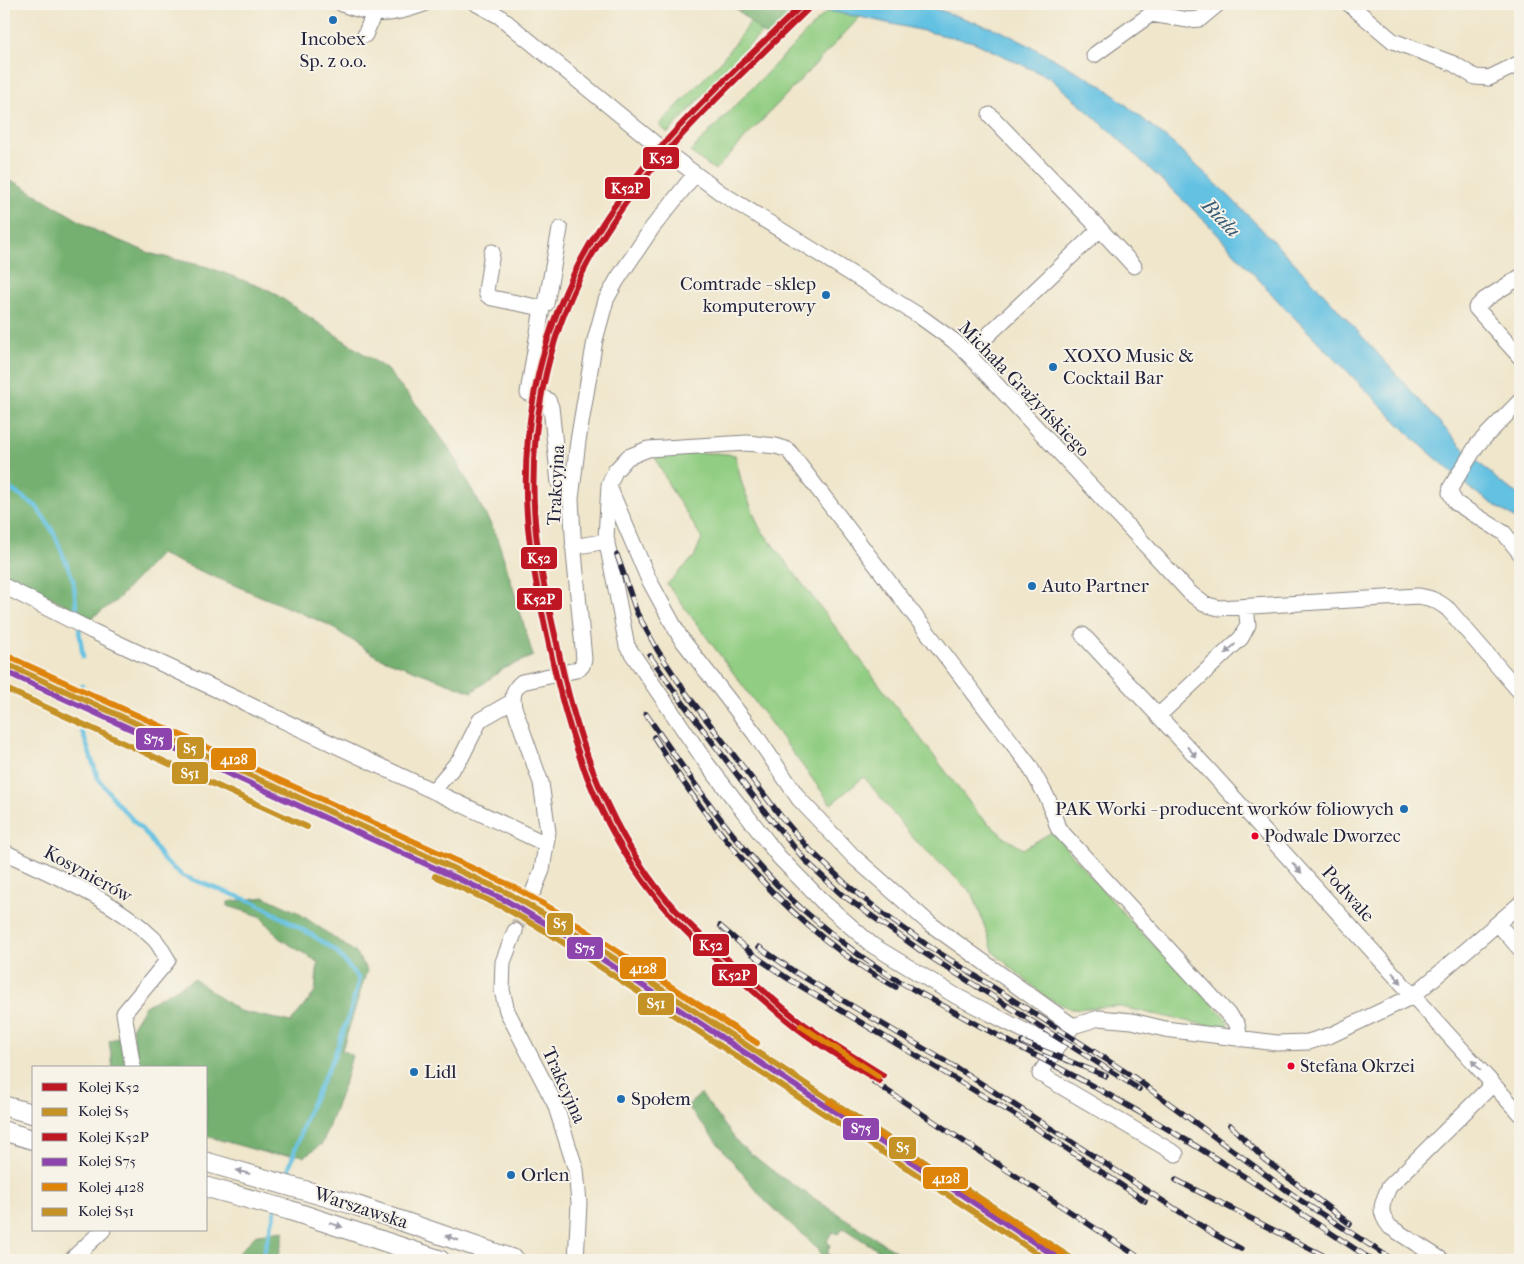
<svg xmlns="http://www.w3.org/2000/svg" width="1524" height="1264" font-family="'IM FELL French Canon',serif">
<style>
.green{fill:#91cd82;stroke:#5a785e}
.forest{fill:#74b070;stroke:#4b6956}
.water{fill:#64c1e2;stroke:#43728e}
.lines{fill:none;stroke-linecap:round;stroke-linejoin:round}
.stream{stroke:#64c1e2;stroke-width:4.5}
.minor-tunnel{stroke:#c6bfae;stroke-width:15;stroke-dasharray:15 8;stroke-linecap:butt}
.minor-casing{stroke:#888483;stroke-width:17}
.major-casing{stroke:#888483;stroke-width:21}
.minor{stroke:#fff;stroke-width:15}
.major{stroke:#fff;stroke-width:19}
.rail-casing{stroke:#22223b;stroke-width:5.5}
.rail{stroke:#f7f3e8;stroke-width:4;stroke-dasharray:11;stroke-linecap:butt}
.rail-1-casing{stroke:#f7f3e8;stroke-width:10}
.rail-2-casing{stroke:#f7f3e8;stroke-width:10}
.rail-3-casing{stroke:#f7f3e8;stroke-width:10}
.rail-4-casing{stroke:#f7f3e8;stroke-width:10}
.rail-5-casing{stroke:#f7f3e8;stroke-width:10}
.rail-6-casing{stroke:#f7f3e8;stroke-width:10}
.rail-1{stroke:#be1622;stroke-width:6}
.rail-2{stroke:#c59226;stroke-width:6}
.rail-3{stroke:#be1622;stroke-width:6}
.rail-4{stroke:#8e44ad;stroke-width:6}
.rail-5{stroke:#de8409;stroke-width:6}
.rail-6{stroke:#c59226;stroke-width:6}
.oneway{fill:#9c9ca7}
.poi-dot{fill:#1f6fb2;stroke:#f7f3e8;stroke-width:2}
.bus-dot{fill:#e4002b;stroke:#f7f3e8;stroke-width:2}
.labels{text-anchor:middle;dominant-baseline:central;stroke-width:4;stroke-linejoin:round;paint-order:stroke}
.bus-label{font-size:18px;fill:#22223b;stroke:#f7f3e8;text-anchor:start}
.poi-label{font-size:19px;fill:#22223b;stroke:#f7f3e8;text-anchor:start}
.street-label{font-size:19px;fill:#22223b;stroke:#f7f3e8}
.water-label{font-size:20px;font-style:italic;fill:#395a75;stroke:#f7f3e8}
.line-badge{stroke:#f7f3e8;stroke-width:2}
.badge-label{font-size:14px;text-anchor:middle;font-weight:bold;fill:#fff}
</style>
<rect width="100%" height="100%" fill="#f7f3e8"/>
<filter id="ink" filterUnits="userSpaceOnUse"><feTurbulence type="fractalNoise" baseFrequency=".02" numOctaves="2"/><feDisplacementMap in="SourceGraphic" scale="10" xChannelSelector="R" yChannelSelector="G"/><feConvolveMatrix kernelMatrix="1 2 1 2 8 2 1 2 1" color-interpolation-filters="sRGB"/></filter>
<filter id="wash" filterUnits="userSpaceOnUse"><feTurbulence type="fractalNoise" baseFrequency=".0096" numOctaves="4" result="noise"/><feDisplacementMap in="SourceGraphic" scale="20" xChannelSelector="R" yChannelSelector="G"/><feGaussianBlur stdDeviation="1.12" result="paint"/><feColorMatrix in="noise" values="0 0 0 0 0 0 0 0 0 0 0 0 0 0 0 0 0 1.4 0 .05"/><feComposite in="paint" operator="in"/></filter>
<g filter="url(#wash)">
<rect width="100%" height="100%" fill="#efe6cb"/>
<path class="green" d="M828 10 860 17 715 170 690 152Z
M751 21 762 32 668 133 659 125 721 61Z
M653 453H717L735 455 742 484 759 527 979 815 1004 837 1023 849 1052 832 1132 923 1227 1019 1229 1030 1116 1006 1071 1009 1047 998 994 953 973 894 913 838 864 777 831 804 667 584 694 557 702 538 671 489Z"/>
<path class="forest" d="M731 4H792L803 6 770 40Z
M4 180 17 183 98 232 152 254 208 267 271 291 386 369 421 410 451 451 496 534 514 591 533 656 503 669 472 692 378 657 327 624 160 554 116 601 91 618 21 582 4 576Z
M265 897 297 912 355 952 367 970 342 1050 352 1055 344 1085 322 1144 303 1157 301 1155 270 1154 206 1136V1068H138L132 1027 145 1006 194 979 239 1011 291 1022 315 992 318 962 279 938 260 916 228 906V902Z
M120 1036 129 1068H113L109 1041Z
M701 1094 739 1144 778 1175 909 1260H894L843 1228 838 1234 832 1232 827 1241 830 1245 827 1253 839 1260H822L819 1249 766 1202 687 1106Z
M284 1231 278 1260H241L240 1251 257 1234Z"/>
<path class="water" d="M792 4H911L936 9 1001 31 1032 47 1103 86 1177 147 1232 199 1315 284 1459 444 1501 483 1520 495V522L1475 492 1414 439 1281 304 1208 224 1110 131 1050 78 974 42 860 17Z"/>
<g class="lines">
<path class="stream" d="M4 485 36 506 54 533 73 579 78 619
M79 629 83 657
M82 692V686
M80 725 98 778 117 803 148 836 164 861 183 876 256 903 312 935 336 951 359 979 351 1010 333 1059 308 1111 285 1180
M262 1260 275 1211"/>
</g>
</g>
<g filter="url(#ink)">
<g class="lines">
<path class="minor-tunnel" d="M515 931 534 890"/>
<g class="minor-casing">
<path id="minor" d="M342 4C376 17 390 16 424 4
M477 4 499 16 658 146 721 193 918 315 954 341 968 354 1190 593 1204 604 1219 608 1418 596C1431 598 1438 601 1448 609L1520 692
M1349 4 1393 41 1454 64 1475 77 1489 78 1520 63
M365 35 374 13
M1094 55 1151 14 1188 20 1200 19 1218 4
M990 115 1100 229
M560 229 546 304 542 308 528 393 548 400 551 407 559 483 571 499
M492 252 486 291 487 295 492 298 542 308
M1520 277 1484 300 1476 308 1520 357
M968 354 1100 229 1134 266
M1520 401 1477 445 1451 487 1450 493 1456 503 1504 533 1520 553
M610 489 648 578 680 637 755 734 799 799 854 857 929 923 1073 1026
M573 547 607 541
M4 586 92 631 546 844
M1083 635 1208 769 1520 1114
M1158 716 1241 638 1248 625 1246 607
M433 791 461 758 480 720 513 701
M4 852C53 875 113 899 153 938 159 943 163 953 168 960L124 1013 133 1068
M534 890 542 870 548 832 541 783 514 707C512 696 513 689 522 682L576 670 582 666 584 659 574 552 571 499 578 441 595 340 606 300 617 280 652 228 695 174
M1498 924 1520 949
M515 931 503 962 502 990 507 1011 555 1104 576 1170 579 1203 576 1260
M1056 1047 956 996 872 945 823 902 779 857 707 764 627 646 606 538 609 485 615 471 628 457 648 449 747 443 776 446 788 450 1029 765 1049 801 1058 828 1237 1024 1240 1039
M1176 1154 1040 1074 1061 1041 1073 1026 1099 1018 1132 1021 1165 1029 1277 1043 1308 1042 1331 1035 1413 996 1520 904
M71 1260 103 1230
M1442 1260 1390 1227C1377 1211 1382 1204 1389 1187L1493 1084"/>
</g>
<g class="major-casing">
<path id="major" d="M4 1106 34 1114
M4 1131 34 1140
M206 1162 355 1205 515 1260
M206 1187 289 1210 440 1260"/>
</g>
<use href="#minor" class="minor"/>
<use href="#major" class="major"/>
<g class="rail-casing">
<path id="rail" d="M617 555 637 613 658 651 686 693 779 814 808 848 847 885 882 913 927 945 1132 1076 1300 1200 1393 1260
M650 656 677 695 769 817 805 860 841 894 924 953 1139 1089
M646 714C693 782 741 854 802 909 828 931 854 953 883 971 910 989 939 1003 967 1019 1017 1046 1068 1072 1118 1100 1205 1149 1288 1205 1372 1260
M654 737C715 836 793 931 896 987
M313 813 507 904 555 932 825 1108
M720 926 755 956 787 978 1030 1124 1145 1201
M759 947 795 972 965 1073 1214 1234 1241 1249
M1022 1042 1106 1076
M874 1082 1143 1260
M1230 1125 1265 1160 1350 1224
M1176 1180 1332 1260
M1260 1259 1263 1260"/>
</g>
<use href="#rail" class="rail"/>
<g class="rail-1-casing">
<path id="rail-1" d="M813 4C732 84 642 162 587 264 545 342 528 434 535 522 538 563 548 604 557 644 575 732 603 817 658 889 682 920 712 946 741 971 761 988 780 1006 801 1022 827 1041 855 1058 883 1075"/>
</g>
<g class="rail-2-casing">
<path id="rail-2" d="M4 663 510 894 574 932 1074 1260"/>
</g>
<g class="rail-3-casing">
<path id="rail-3" d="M803 4C722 83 634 160 581 260 538 340 519 437 528 527 532 568 541 609 550 649 569 738 597 822 653 894 677 926 707 952 737 977 757 994 776 1012 797 1028 823 1048 851 1064 879 1081"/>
</g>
<g class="rail-4-casing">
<path id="rail-4" d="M4 671 507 901 570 938 1061 1260"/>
</g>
<g class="rail-5-casing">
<path id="rail-5" d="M7 656 514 887 559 913 757 1043
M801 1026 878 1076
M829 1102 1062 1254"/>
</g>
<g class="rail-6-casing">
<path id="rail-6" d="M4 688 307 827
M435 876 503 907 547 932 1047 1260"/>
</g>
<use href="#rail-1" class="rail-1"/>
<use href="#rail-2" class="rail-2"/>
<use href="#rail-3" class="rail-3"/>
<use href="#rail-4" class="rail-4"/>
<use href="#rail-5" class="rail-5"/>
<use href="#rail-6" class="rail-6"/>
</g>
<defs><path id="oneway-solid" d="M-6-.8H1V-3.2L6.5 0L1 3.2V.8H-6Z" transform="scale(1.25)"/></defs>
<g class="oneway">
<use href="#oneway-solid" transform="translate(1230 649) rotate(137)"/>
<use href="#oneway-solid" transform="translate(1192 752) rotate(47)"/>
<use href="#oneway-solid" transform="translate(1297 868) rotate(48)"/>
<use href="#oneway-solid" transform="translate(1397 978) rotate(48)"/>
<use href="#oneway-solid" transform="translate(1476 1065) rotate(-132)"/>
<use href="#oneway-solid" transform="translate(243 1172) rotate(-165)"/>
<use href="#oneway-solid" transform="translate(336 1225) rotate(18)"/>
<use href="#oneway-solid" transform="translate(452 1238) rotate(-161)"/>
</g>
</g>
<g class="poi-dot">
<circle cx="333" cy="20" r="5"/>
<circle cx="826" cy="295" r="5"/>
<circle cx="1053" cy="367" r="5"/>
<circle cx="1032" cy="586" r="5"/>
<circle cx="1404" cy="809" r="5"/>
<circle cx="414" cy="1072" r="5"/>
<circle cx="621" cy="1099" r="5"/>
<circle cx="511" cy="1175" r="5"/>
</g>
<g class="bus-dot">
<circle cx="1255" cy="836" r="4.5"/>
<circle cx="1291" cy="1066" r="4.5"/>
</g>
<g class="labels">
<g class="bus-label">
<text x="1264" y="836">Podwale Dworzec</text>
<text x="1300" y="1066">Stefana Okrzei</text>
</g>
<g class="poi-label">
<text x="333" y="39" text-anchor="middle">Incobex<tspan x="333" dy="22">Sp. z o.o.</tspan></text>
<text x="816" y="284" text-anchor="end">Comtrade - sklep<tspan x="816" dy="22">komputerowy</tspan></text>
<text x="1063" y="356">XOXO Music &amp;<tspan x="1063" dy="22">Cocktail Bar</tspan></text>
<text x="1042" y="586">Auto Partner</text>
<text x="1394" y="809" text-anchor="end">PAK Worki - producent worków foliowych</text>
<text x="424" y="1072">Lidl</text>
<text x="631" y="1099">Społem</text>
<text x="521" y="1175">Orlen</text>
</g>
<g class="street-label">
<text transform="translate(1024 389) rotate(46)">Michała Grażyńskiego</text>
<text transform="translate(556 485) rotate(-87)">Trakcyjna</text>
<text transform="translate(88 874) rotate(29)">Kosynierów</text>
<text transform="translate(1348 894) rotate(48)">Podwale</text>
<text transform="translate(564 1085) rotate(66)">Trakcyjna</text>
<text transform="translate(361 1208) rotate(18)">Warszawska</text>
</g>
<g class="water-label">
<text transform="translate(1221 218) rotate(46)">Biała</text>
</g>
</g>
<g class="line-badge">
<rect x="642" y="146" width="38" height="24" rx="5" fill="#be1622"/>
<rect x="604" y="176" width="47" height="24" rx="5" fill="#be1622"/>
<rect x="520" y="546" width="38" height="24" rx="5" fill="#be1622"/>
<rect x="516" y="587" width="47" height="24" rx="5" fill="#be1622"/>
<rect x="135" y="727" width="38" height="24" rx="5" fill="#8e44ad"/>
<rect x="176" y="736" width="29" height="24" rx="5" fill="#c59226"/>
<rect x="210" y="747" width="47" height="24" rx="5" fill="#de8409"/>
<rect x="171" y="761" width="38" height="24" rx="5" fill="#c59226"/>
<rect x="546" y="912" width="28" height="24" rx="5" fill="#c59226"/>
<rect x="692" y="933" width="38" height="24" rx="5" fill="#be1622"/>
<rect x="566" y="936" width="38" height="24" rx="5" fill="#8e44ad"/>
<rect x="619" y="956" width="48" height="24" rx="5" fill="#de8409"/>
<rect x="711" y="963" width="47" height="24" rx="5" fill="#be1622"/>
<rect x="637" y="992" width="38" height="24" rx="5" fill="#c59226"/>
<rect x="842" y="1117" width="38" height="24" rx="5" fill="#8e44ad"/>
<rect x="888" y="1136" width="29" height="24" rx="5" fill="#c59226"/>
<rect x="922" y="1166" width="47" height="24" rx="5" fill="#de8409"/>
</g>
<g class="badge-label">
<text x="661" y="163">K52</text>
<text x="627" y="193">K52P</text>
<text x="539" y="563">K52</text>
<text x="539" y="604">K52P</text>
<text x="154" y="744">S75</text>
<text x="190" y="753">S5</text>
<text x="234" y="764">4128</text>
<text x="190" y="778">S51</text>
<text x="560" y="928">S5</text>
<text x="711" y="950">K52</text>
<text x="585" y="953">S75</text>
<text x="643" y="973">4128</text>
<text x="734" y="980">K52P</text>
<text x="656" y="1008">S51</text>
<text x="861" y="1133">S75</text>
<text x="903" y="1152">S5</text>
<text x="946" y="1183">4128</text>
</g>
<rect width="1524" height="1264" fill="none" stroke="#f7f3e8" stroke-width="20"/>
<rect x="32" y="1066" width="175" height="165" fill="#f7f3e8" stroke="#a29fa3"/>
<rect x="42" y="1083" width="25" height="8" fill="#be1622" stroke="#a29fa3"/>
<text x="78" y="1092" font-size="15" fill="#22223b">Kolej K52</text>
<rect x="42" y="1108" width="25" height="8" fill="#c59226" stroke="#a29fa3"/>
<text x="78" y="1116" font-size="15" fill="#22223b">Kolej S5</text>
<rect x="42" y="1133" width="25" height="8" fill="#be1622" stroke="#a29fa3"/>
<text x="78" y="1142" font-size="15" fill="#22223b">Kolej K52P</text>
<rect x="42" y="1158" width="25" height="8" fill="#8e44ad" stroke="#a29fa3"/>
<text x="78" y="1166" font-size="15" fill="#22223b">Kolej S75</text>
<rect x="42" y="1183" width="25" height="8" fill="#de8409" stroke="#a29fa3"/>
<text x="78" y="1192" font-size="15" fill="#22223b">Kolej 4128</text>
<rect x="42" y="1208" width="25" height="8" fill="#c59226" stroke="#a29fa3"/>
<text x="78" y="1216" font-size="15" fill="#22223b">Kolej S51</text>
</svg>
